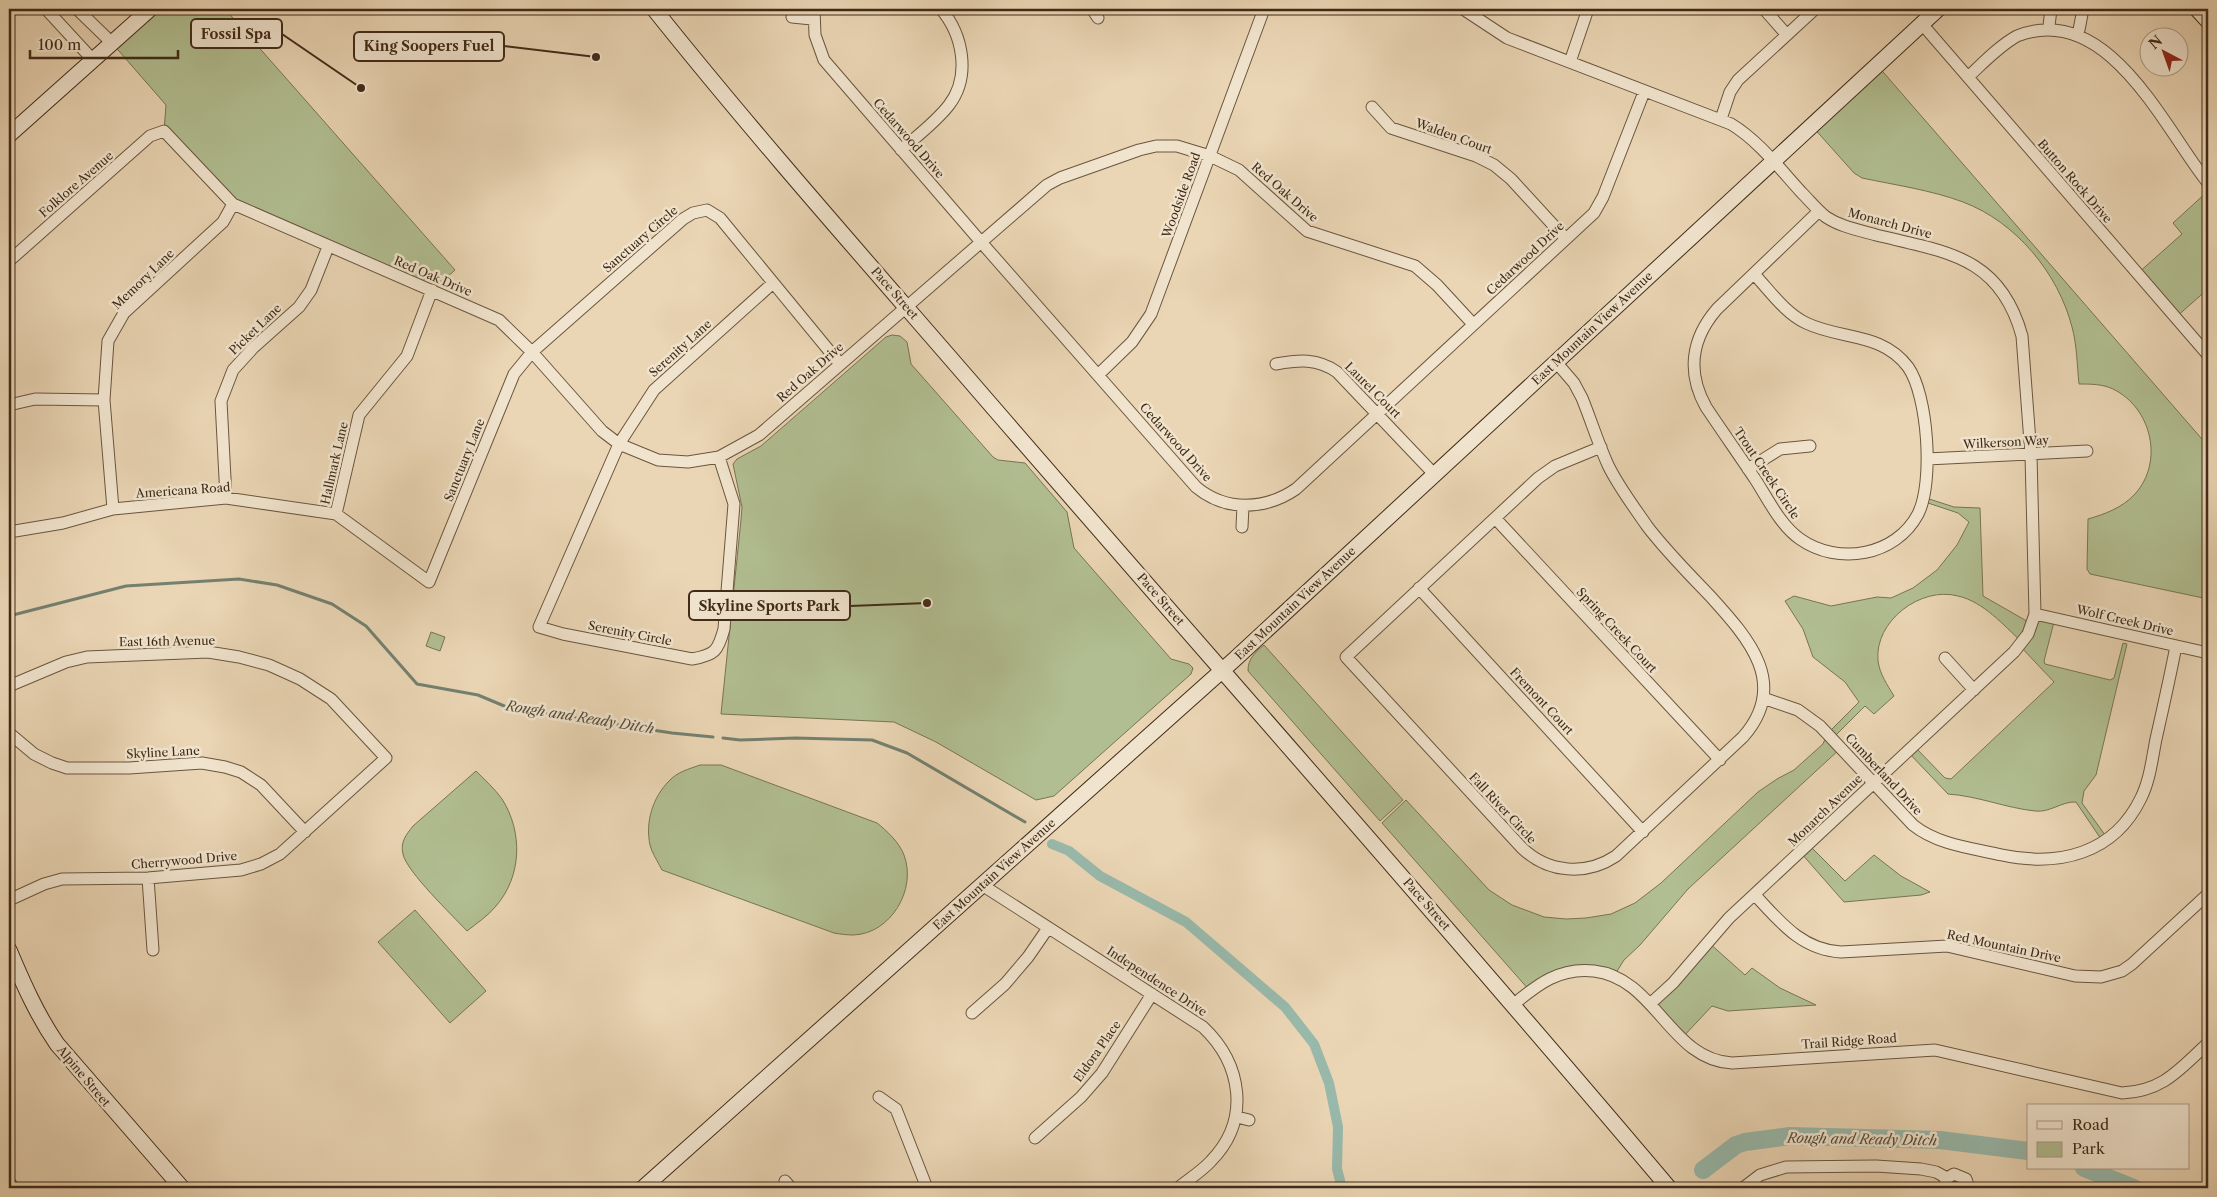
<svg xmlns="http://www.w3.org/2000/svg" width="2217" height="1197" font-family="'Libre Caslon Text',serif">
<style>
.green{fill:#b1be91;stroke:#787454}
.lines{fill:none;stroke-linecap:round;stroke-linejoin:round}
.stream{stroke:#748070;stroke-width:3}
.canal{stroke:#98b9ab;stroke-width:10}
.river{stroke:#98b9ab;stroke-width:18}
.street-casing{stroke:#6a563e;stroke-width:13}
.secondary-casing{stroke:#3f2b17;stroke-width:17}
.street{stroke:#f1e4ce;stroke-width:11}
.secondary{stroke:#f1e4ce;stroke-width:15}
.labels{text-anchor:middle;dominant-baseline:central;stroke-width:5;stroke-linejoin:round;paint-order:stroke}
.street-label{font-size:12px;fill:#3f2b17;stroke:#f1e4ce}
.water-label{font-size:14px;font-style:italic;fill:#554e3c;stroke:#f1e4ce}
.leader{fill:none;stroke:#3f2b17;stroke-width:2}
.callout-dot{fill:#3f2b17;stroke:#f1e4ce;stroke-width:2}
.callout{fill:#f1e4ce;stroke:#3f2b17;stroke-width:2}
.callout-label{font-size:14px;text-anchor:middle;font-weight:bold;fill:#3f2b17}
</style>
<rect width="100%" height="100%" fill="#ead5b4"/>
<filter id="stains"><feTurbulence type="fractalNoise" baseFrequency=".004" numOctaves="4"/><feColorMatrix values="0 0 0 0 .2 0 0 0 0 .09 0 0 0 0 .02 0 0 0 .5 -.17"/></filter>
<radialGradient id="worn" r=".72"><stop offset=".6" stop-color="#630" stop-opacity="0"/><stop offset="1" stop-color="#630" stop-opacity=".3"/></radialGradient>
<path class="green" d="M150 9H225L455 270 432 290 233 204 164 131 166 105 112 43Z
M1877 65 2208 446V599L2090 574 2087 569 2088 519C2105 514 2122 508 2135 494 2164 462 2152 408 2113 389 2103 384 2090 384 2079 384 2077 365 2077 345 2072 327 2058 273 2016 222 1963 202 1931 190 1895 185 1862 178L1854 173 1812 126Z
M2208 191V289L2175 318 2137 274 2182 234 2173 223Z
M892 335 900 336 907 342 911 364 993 457 998 460 1025 463 1067 512 1074 548 1171 659 1189 664 1193 668 1191 674 1054 796 1036 800 936 742 894 722 721 714 741 520 742 507 733 464 737 459 761 446 886 337Z
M1923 497 1954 507 1980 508 1983 596 2032 624 2035 614 2055 618 2044 661 2045 664 2110 680 2114 678 2123 643 2127 644 2096 775 2084 791 2082 803 2108 839 2103 842 2076 802C2062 801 2050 813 2035 811 2006 808 1978 796 1948 794L1908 752 1914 746 1945 778 1951 779 2054 682 2020 646 2022 642C2003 625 1984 602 1958 596 1921 586 1874 621 1878 661 1880 675 1887 684 1894 696L1874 714 1865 706 1832 739 1841 748 1688 889 1640 945 1624 960 1614 976 1589 970 1530 991 1382 823 1406 800 1489 890 1512 905 1544 917 1566 919 1586 918 1611 914 1635 903 1661 883 1758 792 1777 779 1794 770 1823 744 1827 734 1859 702 1845 682 1813 657 1803 629 1785 601 1794 596 1831 606 1877 597 1891 598 1913 588 1937 570 1957 545 1969 522 1958 513 1922 501Z
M431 632 445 637 440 651 426 646Z
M1264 645 1403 800 1380 821 1248 671C1248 658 1255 653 1264 645Z
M700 765H721L877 823C887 831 899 842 904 855 917 889 891 934 853 935 847 935 840 934 834 933L662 870C658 862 652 853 650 845 645 822 653 797 669 781 677 772 689 769 700 765Z
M476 771C485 780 495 789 502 799 523 832 522 876 496 906 488 916 477 923 467 931 453 916 406 871 403 854 400 842 406 835 413 826Z
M1809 845 1845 881 1874 855 1901 876 1930 892 1921 895 1844 902 1801 853Z
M415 910 486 991 450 1023 378 942Z
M1708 942 1745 975 1752 968 1780 988 1816 1005 1728 1011 1712 1006 1681 1039 1650 1004Z"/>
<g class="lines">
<path class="stream" d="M9 616 126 586 239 579 277 585 332 604 366 626 417 684 478 695 509 708 672 733 713 737
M723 738 740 740 795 738 872 740 907 753 1025 822"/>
<path class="canal" d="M1052 844 1069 851 1100 876 1186 922 1285 1007 1314 1044 1329 1083 1338 1127 1337 1169 1342 1188"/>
<path class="river" d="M2084 1168 2134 1188
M1703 1170 1736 1145 1745 1142 1790 1136 1940 1140 2028 1151"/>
<g class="street-casing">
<path id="street" d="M46 9 93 60
M77 9 112 43
M814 9 815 35 824 60 981 242 1196 487C1226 512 1265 510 1296 489L1594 213 1603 197 1644 92
M1092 9 1098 18
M1463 9 1507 38 1731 124C1759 141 1780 169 1802 193 1810 201 1817 210 1826 217 1841 227 1859 230 1876 235 1946 252 2000 256 2022 336L2031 455 2035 614 2028 634 2014 652 1729 918 1673 983 1650 1004
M1764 9 1787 35
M792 17 812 19
M1922 24 2208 355
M2049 26 2051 9
M2079 30 2083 9
M1570 62 1588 9
M1968 77C1983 63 1999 46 2017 36 2108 0 2165 130 2208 183
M1372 107 1391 128 1476 156 1494 165 1511 179 1566 239
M1721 119 1730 92 1738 80 1815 9
M901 150C917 136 936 122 949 105 971 76 963 35 941 9
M9 261 150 136 164 131 233 204 499 320 532 352 602 431 619 444 658 460 688 462 719 457 759 435 1047 185 1060 178 1139 150 1156 146H1177L1210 156 1239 170 1307 231 1415 266 1437 285 1473 324
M1754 274C1770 291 1785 313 1806 323 1841 340 1882 332 1908 367 1928 395 1934 483 1918 514 1896 556 1838 566 1800 539 1780 525 1768 499 1755 479 1739 455 1722 431 1706 407 1687 373 1691 339 1717 309L1819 211
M1556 362 1574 383 1582 398C1591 420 1598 443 1608 465 1618 486 1634 507 1647 526 1666 551 1689 574 1711 597 1748 638 1790 684 1743 737L1616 856C1586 876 1548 873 1522 848L1346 657 1538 478 1555 466 1601 447
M1276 364C1299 360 1317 358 1337 372L1434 474
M1098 375 1132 342 1151 314 1264 9
M9 405 35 399 104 400
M719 457 734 504 724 629C718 651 715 655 692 659L563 634 539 627 619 444 654 390 773 283
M1927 459 2087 451
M1748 469 1780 449 1810 446
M226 498 221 401 233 370 253 348 299 307 311 290 328 247
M113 509 104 400 108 341 124 313 223 222 233 204
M336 514 359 415 407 356 432 290
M1495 518 1720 760
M1242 527 1243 506
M9 532 63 523 113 509 226 498 336 514 429 582 514 374 532 352 683 219 693 213 707 210 720 218 840 364
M1419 588 1643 832
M2035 614 2208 653
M1945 658 1974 690
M9 686 66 662 87 657 208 652 239 657 269 665 300 679 331 699 386 758 280 854 261 864 241 870 148 878 62 879 44 884 9 900
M1763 698 1798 710 1820 726 1913 825C1938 845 1972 848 2002 855 2059 867 2114 854 2141 798 2150 780 2152 759 2156 739 2163 708 2170 677 2176 646
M9 733 34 754 52 763 67 768H129L202 763 225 767 241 772 261 785 305 832
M148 878 153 950
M982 885 1203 1027C1242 1064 1251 1120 1211 1161 1202 1171 1189 1179 1178 1188
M1755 895C1780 922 1802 950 1841 952L1947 946 2075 976 2101 977 2122 971 2132 964 2208 894
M1513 1005C1538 984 1560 967 1594 971 1656 978 1670 1060 1732 1063L1935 1050 2122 1093C2163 1091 2179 1070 2208 1043
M972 1013 1005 984 1028 957 1048 928
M879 1097 896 1109 927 1188
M1237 1117 1249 1120
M1035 1138 1081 1097 1102 1073 1152 994
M785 1181 791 1188
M9 1182 14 1188
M1743 1188 1760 1175 1786 1167 1876 1166 1921 1169 1936 1172 1947 1178
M1943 1188 1947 1178 1954 1174 1966 1179 1969 1188"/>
</g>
<g class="secondary-casing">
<path id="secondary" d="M654 9C758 139 869 264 978 390 1208 656 1442 919 1669 1188
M2197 9 2208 21
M9 135 150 9
M9 950C23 983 37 1015 57 1044L182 1188
M643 1188 1235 659 1938 9"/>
</g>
<use href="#street" class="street"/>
<use href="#secondary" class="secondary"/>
</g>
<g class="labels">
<g class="street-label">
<text transform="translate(1454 136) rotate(20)">Walden Court</text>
<text transform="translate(909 138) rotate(49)">Cedarwood Drive</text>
<text transform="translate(2075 181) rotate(49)">Button Rock Drive</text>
<text transform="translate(76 184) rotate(-41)">Folklore Avenue</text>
<text transform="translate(1285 192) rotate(41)">Red Oak Drive</text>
<text transform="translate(1181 195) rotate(-70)">Woodside Road</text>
<text transform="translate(1890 223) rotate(15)">Monarch Drive</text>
<text transform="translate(640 239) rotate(-41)">Sanctuary Circle</text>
<text transform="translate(1525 258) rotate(-43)">Cedarwood Drive</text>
<text transform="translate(433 276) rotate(23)">Red Oak Drive</text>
<text transform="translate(143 279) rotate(-44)">Memory Lane</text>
<text transform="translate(895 293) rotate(49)">Pace Street</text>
<text transform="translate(1592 328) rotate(-43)">East Mountain View Avenue</text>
<text transform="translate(255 329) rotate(-44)">Picket Lane</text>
<text transform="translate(680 348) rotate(-42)">Serenity Lane</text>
<text transform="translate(810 372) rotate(-41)">Red Oak Drive</text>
<text transform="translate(1373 390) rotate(45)">Laurel Court</text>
<text transform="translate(1176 442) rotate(48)">Cedarwood Drive</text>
<text transform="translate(2006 442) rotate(-3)">Wilkerson Way</text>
<text transform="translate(464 460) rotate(-68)">Sanctuary Lane</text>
<text transform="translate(334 463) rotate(-77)">Hallmark Lane</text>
<text transform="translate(1767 473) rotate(56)">Trout Creek Circle</text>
<text transform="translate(183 490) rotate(-4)">Americana Road</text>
<text transform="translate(1161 599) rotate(49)">Pace Street</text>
<text transform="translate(1295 603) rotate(-43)">East Mountain View Avenue</text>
<text transform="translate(2125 620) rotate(13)">Wolf Creek Drive</text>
<text transform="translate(1617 630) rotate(47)">Spring Creek Court</text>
<text transform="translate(630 633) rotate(11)">Serenity Circle</text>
<text transform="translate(167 641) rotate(-1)">East 16th Avenue</text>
<text transform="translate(1542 701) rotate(47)">Fremont Court</text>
<text transform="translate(163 752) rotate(-3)">Skyline Lane</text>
<text transform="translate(1884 774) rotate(47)">Cumberland Drive</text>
<text transform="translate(1503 808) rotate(47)">Fall River Circle</text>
<text transform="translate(1825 810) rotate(-44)">Monarch Avenue</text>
<text transform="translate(184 860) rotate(-5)">Cherrywood Drive</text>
<text transform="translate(994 874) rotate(-42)">East Mountain View Avenue</text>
<text transform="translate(1427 904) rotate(49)">Pace Street</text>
<text transform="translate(2004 946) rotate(12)">Red Mountain Drive</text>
<text transform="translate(1157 981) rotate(33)">Independence Drive</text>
<text transform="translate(1849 1041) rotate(-4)">Trail Ridge Road</text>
<text transform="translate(1097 1051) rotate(-55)">Eldora Place</text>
<text transform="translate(84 1076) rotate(50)">Alpine Street</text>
</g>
<g class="water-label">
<text transform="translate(580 717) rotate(9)">Rough and Ready Ditch</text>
<text transform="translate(1862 1139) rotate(1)">Rough and Ready Ditch</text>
</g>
</g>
<path class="leader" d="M361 88L282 34M596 57L504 46M927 603L850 606"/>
<g class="callout-dot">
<circle cx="361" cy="88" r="5"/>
<circle cx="596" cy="57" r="5"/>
<circle cx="927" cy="603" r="5"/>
</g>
<g class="callout">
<rect x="191" y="19" width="91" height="29" rx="5"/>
<rect x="354" y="32" width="150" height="29" rx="5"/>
<rect x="689" y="591" width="161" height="29" rx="5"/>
</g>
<g class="callout-label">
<text x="236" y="39">Fossil Spa</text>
<text x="429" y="51">King Soopers Fuel</text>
<text x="769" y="611">Skyline Sports Park</text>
</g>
<rect width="2217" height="1197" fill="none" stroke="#ead5b4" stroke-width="30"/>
<rect x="10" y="10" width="2197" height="1177" fill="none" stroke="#3f2b17" stroke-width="2.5"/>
<rect x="15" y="15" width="2187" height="1167" fill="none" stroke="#3f2b17"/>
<rect x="2027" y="1104" width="162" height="65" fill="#f1e4ce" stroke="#aa9a85"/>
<rect x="2037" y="1121" width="25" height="8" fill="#f1e4ce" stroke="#aa9a85"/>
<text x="2072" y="1130" font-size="15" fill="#3f2b17">Road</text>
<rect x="2037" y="1142" width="25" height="15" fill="#b1be91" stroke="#aa9a85"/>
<text x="2072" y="1154" font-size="15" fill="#3f2b17">Park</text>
<g transform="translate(2164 52) rotate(319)"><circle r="24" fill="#f1e4ce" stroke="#aa9a85"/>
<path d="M0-4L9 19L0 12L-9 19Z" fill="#8f2418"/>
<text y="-8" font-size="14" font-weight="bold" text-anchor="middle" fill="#3f2b17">N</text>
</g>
<path d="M30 50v8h148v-8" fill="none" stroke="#3f2b17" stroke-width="2.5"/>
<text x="38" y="50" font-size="15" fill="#3f2b17" stroke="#f1e4ce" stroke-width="4" paint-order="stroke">100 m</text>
<rect width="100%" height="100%" filter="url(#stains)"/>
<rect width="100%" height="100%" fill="url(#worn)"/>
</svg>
